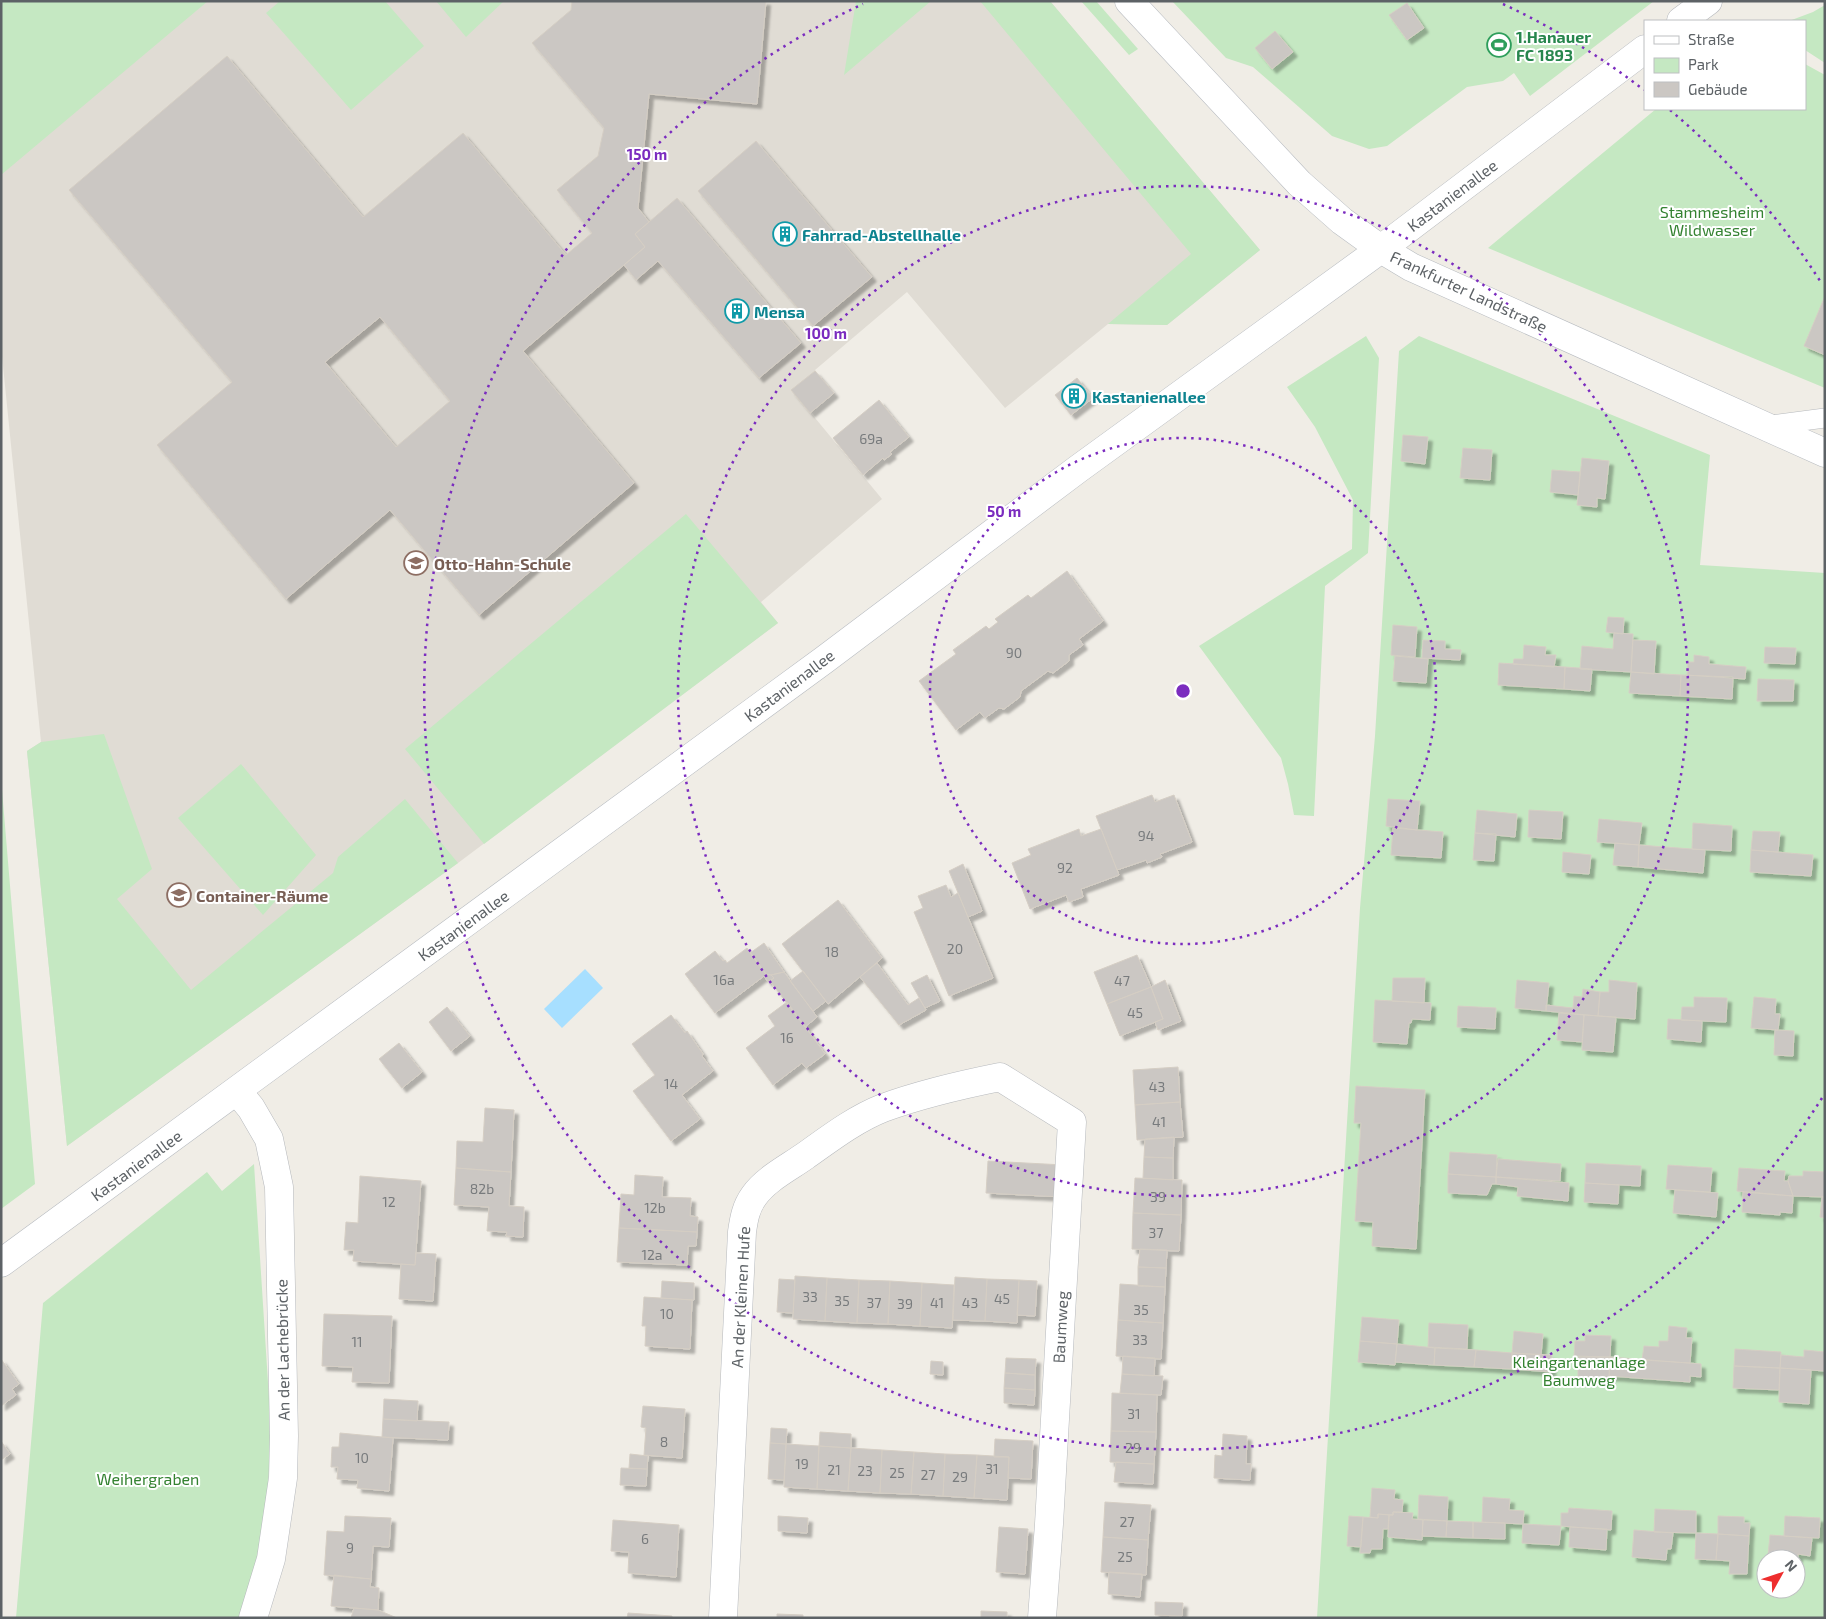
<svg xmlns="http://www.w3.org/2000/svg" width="1826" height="1619" font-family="'Exo 2',sans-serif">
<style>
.education{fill:#e0dcd4}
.green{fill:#c5e8c2;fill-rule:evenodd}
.water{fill:#a7dfff}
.building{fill:#cbc7c3;stroke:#d5cec4;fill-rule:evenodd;filter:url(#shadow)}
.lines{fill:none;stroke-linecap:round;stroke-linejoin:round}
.lane-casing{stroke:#b6b9bd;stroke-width:20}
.street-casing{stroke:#b6b9bd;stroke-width:29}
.secondary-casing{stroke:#b7bbc0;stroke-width:29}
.lane{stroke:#fff;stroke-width:19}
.street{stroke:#fff;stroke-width:28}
.secondary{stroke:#fff;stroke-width:28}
.ring{fill:none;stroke:#7b2cbf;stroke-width:2.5;stroke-dasharray:2.5 5}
.labels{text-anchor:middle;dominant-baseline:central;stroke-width:4;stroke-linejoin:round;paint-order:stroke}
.number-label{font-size:14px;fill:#787b7d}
.leisure-label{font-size:16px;font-weight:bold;fill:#27864d;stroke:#fff;text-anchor:start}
.street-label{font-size:16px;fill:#5d6266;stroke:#fff}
.park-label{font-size:16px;fill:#348231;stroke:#fff}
.culture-label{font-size:16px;font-weight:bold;fill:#0d838f;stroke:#fff;text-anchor:start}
.education-label{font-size:16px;font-weight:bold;fill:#785e54;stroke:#fff;text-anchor:start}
.centre{fill:#7b2cbf;stroke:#fff;stroke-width:2.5}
.ring-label{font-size:15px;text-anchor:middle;font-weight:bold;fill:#7b2cbf;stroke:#fff;stroke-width:4;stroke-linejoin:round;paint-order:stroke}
</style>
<defs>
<filter id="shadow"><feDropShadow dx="4.5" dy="4.5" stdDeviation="1" flood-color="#0004"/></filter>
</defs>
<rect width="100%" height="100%" fill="#f0ede6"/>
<path class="education" d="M1 1H1050L1260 250 1167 325 1108 324 1005 408 907 292 815 370 834 393 811 413 882 499 761 602 778 623 458 863 67 1146 27 751 41 742 1 346Z"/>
<path class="green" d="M1 1H208L1 175Z
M280 1H385L424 46 351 110 266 13Z
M436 1H504L466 37Z
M856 1H931L844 75Z
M980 1H1050L1260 250 1167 325 1108 324 1191 254Z
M1081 1H1096L1138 49 1129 55Z
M1172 1H1654L1530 96 1514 73 1503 81 1467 87 1387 146 1369 149 1332 136 1253 67 1226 58Z
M1825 5V63L1805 50V21H1789L1813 12Z
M1805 64 1825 75V388L1488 248 1656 109H1805Z
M1366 336 1379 358 1368 553 1325 586 1314 816 1294 815 1288 784 1281 758 1199 646 1352 549 1353 500 1315 427 1287 387Z
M1419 336 1710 455 1700 565 1825 573V1618H1317L1360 908 1375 736 1399 351ZM1766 1559H1796V1589H1766Z
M686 514 778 623 484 844 405 749Z
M104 734 152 869 117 899 191 990 333 873 338 857 405 799 458 863 67 1146 27 751 41 742Z
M241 764 316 855 263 915 178 818Z
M1 778 35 1184 1 1209Z
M254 1164 269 1398 270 1445 268 1492 259 1552 239 1618H16L43 1303 207 1172 222 1191Z"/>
<path class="water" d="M585 969 603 988 562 1028 544 1009Z"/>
<path class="building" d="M572 1H766L757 104 649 94 638 208 649 222 635 234 645 247 523 351 634 483 479 615 390 510 286 599 157 445 232 382 69 190 227 56 363 217 463 133 566 255 592 233 557 190 598 156 604 128 532 43 571 10ZM380 317 450 401 396 447 325 362Z
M1407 3 1424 28 1407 40 1389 15Z
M1275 31 1293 52 1272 69 1255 48Z
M756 141 872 277 813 326 698 191Z
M677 198 801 343 759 378 658 261 636 280 624 265 645 247 635 234Z
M1825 296V355L1804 346Z
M815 371 834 393 810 413 791 390Z
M1077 378 1093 398 1071 415 1055 395Z
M879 400 909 437 890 452 892 454 884 460 883 458 863 475 833 438Z
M1403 435 1428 437 1425 464 1401 461Z
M1463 448 1492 450 1490 480 1460 478Z
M1582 458 1609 461 1605 499 1597 498V507L1577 505Z
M1552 470 1580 472 1578 495 1550 492Z
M1067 571 1103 621 1079 639 1083 645 1069 655V661L1053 673 1048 671 1021 691 1020 697 1004 709 999 708 985 718 980 712 956 730 919 681 956 654 953 650 986 626 989 629 998 622 995 619 1028 595 1031 598Z
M1608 617 1624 618 1623 634 1606 632Z
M1393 625 1417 627 1415 657 1391 655Z
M1614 633 1633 634 1631 672 1580 669 1582 646 1613 649Z
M1423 640 1445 641V649L1461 650 1460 660 1422 658Z
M1633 640 1656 641 1654 674 1631 672Z
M1524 645 1546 647 1545 655H1556L1554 667 1513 664 1514 659H1523Z
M1765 647 1796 648 1795 664 1764 663Z
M1694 655 1709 657V664L1746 667 1745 679 1687 675 1688 662H1694Z
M1395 656 1428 659 1426 683 1393 681Z
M1499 663 1565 667 1564 689 1498 685Z
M1565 667 1592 669 1590 691 1564 689Z
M1631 672 1681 675 1680 696 1629 693Z
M1681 675 1733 677 1732 699 1680 696Z
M1758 679 1794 680 1793 701H1757Z
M1152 795 1155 802 1174 795 1192 842 1160 854 1162 857 1147 863 1146 860 1117 870 1096 816Z
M1388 799 1420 801 1417 830 1386 826Z
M1477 810 1517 814 1515 837 1475 833Z
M1529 810 1563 812 1561 839 1528 837Z
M1599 819 1642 823 1639 845 1597 842Z
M1693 823 1732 826 1731 851 1692 849Z
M1393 828 1443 832 1441 858 1391 855Z
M1079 829 1081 836 1101 829 1119 875 1081 889 1083 897 1069 902 1066 895 1030 909 1012 863 1031 855 1028 849Z
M1753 831 1780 832 1778 852 1751 850Z
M1475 833 1496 834 1494 861 1473 860Z
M1615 843 1639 845 1638 867 1613 865Z
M1639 845 1705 850 1703 873 1638 867Z
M1751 850 1813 855 1811 876 1750 872Z
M1563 852 1591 855 1589 874 1562 872Z
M963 864 982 911 968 917 949 871Z
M946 885 951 897 958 893 993 978 949 996 914 912 923 908 918 896Z
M838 900 882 958 828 1004 782 944Z
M764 943 784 972 771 975 766 974 750 953Z
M747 948 766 974 771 975 774 978 768 982 764 976 715 1013 685 974 715 951 723 961 725 960 727 963Z
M1137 955 1151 987 1107 1004 1094 972Z
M877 963 908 1005 919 998 926 1010 899 1025 860 977Z
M803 971 826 1001 813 1011 790 981Z
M784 972 817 1017 805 1027 770 981 774 978 771 975Z
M927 975 940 1001 925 1008 911 983Z
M1393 978H1425L1424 1003 1392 1001Z
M1165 980 1181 1021 1158 1030 1155 1022 1163 1019 1151 987Z
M1517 980 1549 983 1546 1011 1515 1008Z
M1609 980 1637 983 1635 1019 1598 1016 1600 992H1609Z
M1151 987 1163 1019 1120 1036 1107 1004Z
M1583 989 1600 992 1598 1016 1546 1011V1005L1573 1008 1574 996 1582 997Z
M1694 997 1727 998 1726 1022 1681 1020 1682 1007H1694Z
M1754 997 1776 999 1775 1014H1780L1778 1030 1751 1028Z
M1375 1000 1431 1003 1430 1020 1412 1019 1411 1023H1409L1407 1044 1373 1042Z
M787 1002 825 1054 806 1068 802 1063 773 1085 746 1048 775 1026 768 1016Z
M1458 1006 1496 1008 1495 1029 1457 1027Z
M447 1007 470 1036 451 1051 429 1022Z
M1559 1013 1584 1015 1582 1042 1557 1040Z
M671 1015 685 1033 687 1031 703 1054 702 1056 713 1071 682 1095 700 1119 671 1141 633 1091 655 1075 632 1044Z
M1584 1015 1616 1017 1613 1052 1582 1050Z
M1668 1019 1702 1021 1701 1042 1667 1039Z
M1775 1030 1794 1031 1793 1056 1774 1055Z
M399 1043 422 1072 402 1088 379 1059Z
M1178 1067 1180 1102 1135 1105 1133 1070Z
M1356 1086 1425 1090 1416 1249 1372 1246 1373 1222 1355 1221 1361 1123H1354Z
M1180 1102 1183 1137 1137 1140 1135 1105Z
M485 1108 514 1110 511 1172 456 1168 457 1141 483 1142Z
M1174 1137 1173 1158 1144 1157 1145 1139Z
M1450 1152 1497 1155 1496 1177 1448 1174Z
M1144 1157 1173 1158V1180L1143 1178Z
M1498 1159 1561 1164 1560 1181 1496 1177Z
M988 1161 1064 1165 1062 1197 986 1193Z
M1586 1163 1641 1166 1640 1186 1585 1183Z
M1668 1165 1712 1168 1710 1192 1666 1189Z
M456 1168 511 1172 509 1206 524 1207 523 1237 506 1236 507 1232 487 1231 489 1207 454 1205Z
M1739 1168 1785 1171 1784 1181H1788L1793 1196 1737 1191Z
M1803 1171 1825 1172V1197L1793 1196 1788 1181 1789 1176H1803Z
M1448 1174 1496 1177V1184H1492L1487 1195 1448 1193Z
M635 1175 663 1177 662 1197 691 1198 690 1216 698 1217 697 1232 619 1228 621 1194 634 1195Z
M360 1176 421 1181 415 1265 353 1261 354 1250H344L346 1222 358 1223Z
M1496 1177 1569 1183 1568 1201 1517 1196 1518 1187 1496 1184Z
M1135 1178 1182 1180 1181 1215 1133 1213Z
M1585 1183 1619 1185 1618 1204 1584 1202Z
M1675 1190 1718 1193 1716 1217 1673 1213Z
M1743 1192 1793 1196 1792 1213 1780 1212V1215L1742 1212Z
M1822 1197H1825V1218L1820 1217Z
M1133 1213 1181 1215 1179 1251 1132 1249Z
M619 1228 697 1232 696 1246H688L687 1265 617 1262Z
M1140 1249 1167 1250 1166 1268 1138 1267Z
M416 1253 436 1254 433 1301 399 1299 401 1264 415 1265Z
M1138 1267 1166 1268 1165 1287 1138 1286Z
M795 1276 827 1278 825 1321 793 1319Z
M955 1277 987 1279 985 1321 953 1320Z
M827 1278 859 1280 857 1323 825 1321Z
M779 1279 795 1280 793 1313 777 1312Z
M987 1279 1019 1280 1017 1323 985 1321Z
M859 1280 890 1281 888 1324 857 1323Z
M1019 1280 1037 1281 1035 1316 1017 1315Z
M662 1281 694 1283V1300L661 1298Z
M890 1281 922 1283 920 1326 888 1324Z
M922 1283 954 1285 952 1328 920 1326Z
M1120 1284 1165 1287 1163 1323 1118 1320Z
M644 1297 692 1300 690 1349 645 1346 646 1326H642Z
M324 1314 392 1316 389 1383 352 1382 353 1367 322 1366Z
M1362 1317 1399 1320 1397 1344 1360 1341Z
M1118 1320 1163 1323 1161 1359 1116 1356Z
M1429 1323 1468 1325 1467 1349 1428 1347Z
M1669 1326 1687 1328 1686 1338H1692L1690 1363 1642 1360 1644 1346 1659 1347V1341H1668Z
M1514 1331 1543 1334 1541 1355 1512 1353Z
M1585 1335 1611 1336 1610 1357 1574 1356 1575 1341H1585Z
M1360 1341 1397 1344 1395 1365 1358 1362Z
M1397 1344 1435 1348 1434 1365 1395 1362Z
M1435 1348 1476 1350 1474 1367 1434 1365Z
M1735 1349 1781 1352 1780 1368 1734 1366Z
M1476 1350 1512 1353 1511 1369 1474 1367Z
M1804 1350 1825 1352V1371L1780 1368 1781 1355 1804 1357Z
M1512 1353 1552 1355 1551 1372 1511 1369Z
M1123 1356 1155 1358 1154 1376 1122 1374Z
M1578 1357H1610L1609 1378 1578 1377Z
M1610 1357 1701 1364V1377L1690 1376V1382L1609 1376Z
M1006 1358 1036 1359 1035 1375 1005 1373Z
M1 1359 19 1384 12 1389 16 1395 1 1406Z
M931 1361 943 1362V1375L930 1374Z
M1734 1366 1780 1368 1779 1390 1733 1388Z
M1780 1368 1811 1370 1809 1404 1779 1402Z
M1005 1373 1035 1375V1390L1004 1388Z
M1122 1374 1163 1376 1161 1395 1120 1393Z
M1004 1388 1035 1390 1034 1405 1004 1403Z
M1112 1393 1157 1395 1156 1432 1111 1431Z
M384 1399 418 1401 417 1421 383 1419Z
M643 1406 685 1409 682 1458 644 1455 646 1428 641 1427Z
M383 1419 449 1422 448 1440 382 1437Z
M771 1428 787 1429 786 1444 770 1443Z
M1111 1431 1156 1432 1154 1464 1110 1462Z
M820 1432 851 1434V1448L819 1446Z
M340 1433 393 1438 389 1491 357 1488 358 1480 337 1479 338 1467H331L332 1447H339Z
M1223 1434 1247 1436 1246 1464H1251L1250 1480 1214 1478 1215 1455 1222 1456Z
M995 1439 1033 1441 1031 1479 1008 1478 1009 1457H994Z
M1 1441 10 1454 1 1460Z
M770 1443 786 1444 784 1480 768 1479Z
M786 1444 819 1446 817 1489 784 1487Z
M819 1446 851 1448 848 1491 817 1489Z
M851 1448 882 1450 880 1493 848 1491Z
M882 1450 914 1452 911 1494 880 1493Z
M914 1452 945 1454 943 1496 911 1494Z
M630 1454 648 1456 647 1469 629 1468Z
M945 1454 977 1455 974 1498 943 1496Z
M977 1455 1009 1457 1007 1500 974 1498Z
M1116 1462 1154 1464 1153 1484 1114 1482Z
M621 1468 647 1469 646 1486 620 1485Z
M1372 1488 1395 1490 1394 1499 1403 1500 1402 1512H1393V1515L1378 1514V1518L1370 1517Z
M1419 1495 1448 1497 1447 1521 1418 1519Z
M1483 1497 1510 1499 1509 1510 1524 1511 1523 1524 1482 1522Z
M1105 1502 1151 1505 1148 1540 1103 1537Z
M1569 1508 1612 1511 1611 1530 1561 1526V1513H1568Z
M1655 1509 1696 1511V1533L1654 1532Z
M1393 1512 1413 1513 1412 1519 1423 1520 1422 1540 1388 1537 1389 1515H1393Z
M1378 1514 1389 1515 1388 1529H1383L1382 1549H1371L1370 1553H1360L1363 1517 1378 1518Z
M345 1516 391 1518 389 1547 373 1546 371 1579 324 1575 327 1531 344 1532Z
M778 1516 808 1518 807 1533 778 1531Z
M1349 1516 1363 1517 1361 1547 1347 1546Z
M1718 1516 1744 1517V1523H1750L1749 1536 1718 1534Z
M1785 1516 1820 1518 1819 1538 1784 1536Z
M613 1520 679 1525 676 1577 628 1573 629 1552 611 1551Z
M1423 1520 1447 1521 1446 1537 1422 1536Z
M1447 1521 1473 1522V1538L1446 1537Z
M1473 1522 1505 1523V1539L1473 1538Z
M1523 1524 1561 1526 1559 1545 1522 1543Z
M999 1527 1028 1529 1025 1574 996 1572Z
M1570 1527 1607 1529 1606 1550 1569 1547Z
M1634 1530 1673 1533 1671 1549H1667L1666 1560 1632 1557Z
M1696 1533 1718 1534 1716 1560 1695 1559Z
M1718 1534 1749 1536 1747 1574H1729L1730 1561 1716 1560Z
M1770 1535 1812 1538 1810 1556 1798 1554V1558L1768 1556Z
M1103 1537 1148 1540 1146 1575 1101 1572Z
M1109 1572 1142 1574 1140 1597 1108 1594Z
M334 1575 371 1579 370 1587 379 1588 378 1610 331 1606Z
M1155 1602 1183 1603 1182 1616 1155 1615Z
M354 1608 378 1610 397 1618H351Z
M981 1611 1007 1612V1618H981Z
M628 1613 672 1616V1618H627Z
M777 1614 803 1615V1618H777Z"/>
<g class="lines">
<g class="lane-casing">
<path id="lane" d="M1764 426 1825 418"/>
</g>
<g class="street-casing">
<path id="street" d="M1681 21 1708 1
M1381 249 1645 49
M237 1091 251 1108 269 1139 279 1187 284 1436 283 1478 271 1559 253 1618
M723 1618 742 1232C744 1218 746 1207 754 1196 766 1179 788 1168 805 1156 829 1139 855 1119 883 1108 921 1094 960 1085 1000 1077L1072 1122 1049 1524 1042 1618"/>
</g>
<g class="secondary-casing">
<path id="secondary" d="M1129 1 1299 183 1342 221 1381 249 1411 267 1825 453
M1 1263 824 660 1078 469 1381 249"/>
</g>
<use href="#lane" class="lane"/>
<use href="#street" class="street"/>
<use href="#secondary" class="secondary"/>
</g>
<g class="ring">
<circle cx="1183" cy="691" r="253"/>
<circle cx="1183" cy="691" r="505"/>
<path d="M1822 1098A758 758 0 1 1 863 4M1503 4A758 758 0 0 1 1644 90M1670 110A758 758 0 0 1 1822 284"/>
</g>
<defs>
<g id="stadium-ring" transform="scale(1.25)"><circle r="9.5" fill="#fff" stroke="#2e9e5b" stroke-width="1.5"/><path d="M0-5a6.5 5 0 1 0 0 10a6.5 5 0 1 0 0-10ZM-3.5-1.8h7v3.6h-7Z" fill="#2e9e5b"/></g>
<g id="building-ring" transform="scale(1.25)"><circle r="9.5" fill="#fff" stroke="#0f9aa8" stroke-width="1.5"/><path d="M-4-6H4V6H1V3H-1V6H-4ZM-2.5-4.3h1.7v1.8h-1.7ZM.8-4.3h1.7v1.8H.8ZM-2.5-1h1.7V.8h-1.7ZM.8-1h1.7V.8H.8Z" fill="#0f9aa8"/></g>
<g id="school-ring" transform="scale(1.25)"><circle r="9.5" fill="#fff" stroke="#8d6e63" stroke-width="1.5"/><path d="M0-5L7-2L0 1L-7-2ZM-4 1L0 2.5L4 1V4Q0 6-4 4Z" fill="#8d6e63"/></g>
</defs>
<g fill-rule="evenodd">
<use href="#stadium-ring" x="1499" y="45"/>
<use href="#building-ring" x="785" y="234"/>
<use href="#building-ring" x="737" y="311"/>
<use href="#building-ring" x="1074" y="396"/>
<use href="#school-ring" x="416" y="563"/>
<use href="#school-ring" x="179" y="895"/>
</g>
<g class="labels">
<g class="number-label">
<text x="871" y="438">69a</text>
<text x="1014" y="652">90</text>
<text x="1146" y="835">94</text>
<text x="1065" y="867">92</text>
<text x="955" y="948">20</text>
<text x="832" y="951">18</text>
<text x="724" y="979">16a</text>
<text x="1122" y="980">47</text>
<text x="1135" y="1012">45</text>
<text x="787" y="1037">16</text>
<text x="671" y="1083">14</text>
<text x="1157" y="1086">43</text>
<text x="1159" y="1121">41</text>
<text x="482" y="1188">82b</text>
<text x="1158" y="1196">39</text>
<text x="389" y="1201">12</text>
<text x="655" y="1207">12b</text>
<text x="1156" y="1232">37</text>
<text x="652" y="1254">12a</text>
<text x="810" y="1296">33</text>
<text x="1002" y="1298">45</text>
<text x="842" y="1300">35</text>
<text x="874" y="1302">37</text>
<text x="937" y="1302">41</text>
<text x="970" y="1302">43</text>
<text x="905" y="1303">39</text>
<text x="1141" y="1309">35</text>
<text x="667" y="1313">10</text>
<text x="1140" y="1339">33</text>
<text x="357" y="1341">11</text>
<text x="1134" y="1413">31</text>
<text x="664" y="1441">8</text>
<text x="1133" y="1447">29</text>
<text x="362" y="1457">10</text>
<text x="802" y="1463">19</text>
<text x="992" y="1468">31</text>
<text x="834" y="1469">21</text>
<text x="865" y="1470">23</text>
<text x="897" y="1472">25</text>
<text x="928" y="1474">27</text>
<text x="960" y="1476">29</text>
<text x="1127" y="1521">27</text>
<text x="645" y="1538">6</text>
<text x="350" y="1547">9</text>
<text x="1125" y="1556">25</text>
</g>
<g class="leisure-label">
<text x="1516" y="36">1.Hanauer<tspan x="1516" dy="18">FC 1893</tspan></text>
</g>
<g class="street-label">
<text transform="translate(1452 195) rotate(-37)">Kastanienallee</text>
<text transform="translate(1469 291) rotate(25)">Frankfurter Landstraße</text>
<text transform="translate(789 685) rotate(-37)">Kastanienallee</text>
<text transform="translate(463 925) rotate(-36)">Kastanienallee</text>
<text transform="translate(136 1165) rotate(-36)">Kastanienallee</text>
<text transform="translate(740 1297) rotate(-87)">An der Kleinen Hufe</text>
<text transform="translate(1060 1327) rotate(-87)">Baumweg</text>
<text transform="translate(282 1350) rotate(-91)">An der Lachebrücke</text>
</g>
<g class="park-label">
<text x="1712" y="211">Stammesheim<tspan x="1712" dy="18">Wildwasser</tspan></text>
<text x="1579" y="1361">Kleingartenanlage<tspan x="1579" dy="18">Baumweg</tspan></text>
<text x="148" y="1478">Weihergraben</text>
</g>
<g class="culture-label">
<text x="802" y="234">Fahrrad-Abstellhalle</text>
<text x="754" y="311">Mensa</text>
<text x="1092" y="396">Kastanienallee</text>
</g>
<g class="education-label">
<text x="434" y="563">Otto-Hahn-Schule</text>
<text x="196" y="895">Container-Räume</text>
</g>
</g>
<circle cx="1183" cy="691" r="8" class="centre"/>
<g class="ring-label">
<text x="647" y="160">150 m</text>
<text x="826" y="339">100 m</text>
<text x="1004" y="517">50 m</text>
</g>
<rect width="1826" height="1619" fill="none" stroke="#5d6266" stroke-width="5"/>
<rect x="1644" y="20" width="162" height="90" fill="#ffffff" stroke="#bec0c2"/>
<rect x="1654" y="36" width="25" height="8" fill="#ffffff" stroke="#bec0c2"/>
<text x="1688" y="45" font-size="15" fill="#5d6266">Straße</text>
<rect x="1654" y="58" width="25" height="15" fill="#c5e8c2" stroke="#bec0c2"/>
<text x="1688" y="70" font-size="15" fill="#5d6266">Park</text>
<rect x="1654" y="82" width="25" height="15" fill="#cbc7c3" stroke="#bec0c2"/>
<text x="1688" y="95" font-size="15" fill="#5d6266">Gebäude</text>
<g transform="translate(1781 1574) rotate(50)"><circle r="24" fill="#ffffff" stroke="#bec0c2"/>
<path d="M0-4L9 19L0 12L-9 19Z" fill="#ee2e2e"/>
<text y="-8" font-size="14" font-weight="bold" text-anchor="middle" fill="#5d6266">N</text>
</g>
</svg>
